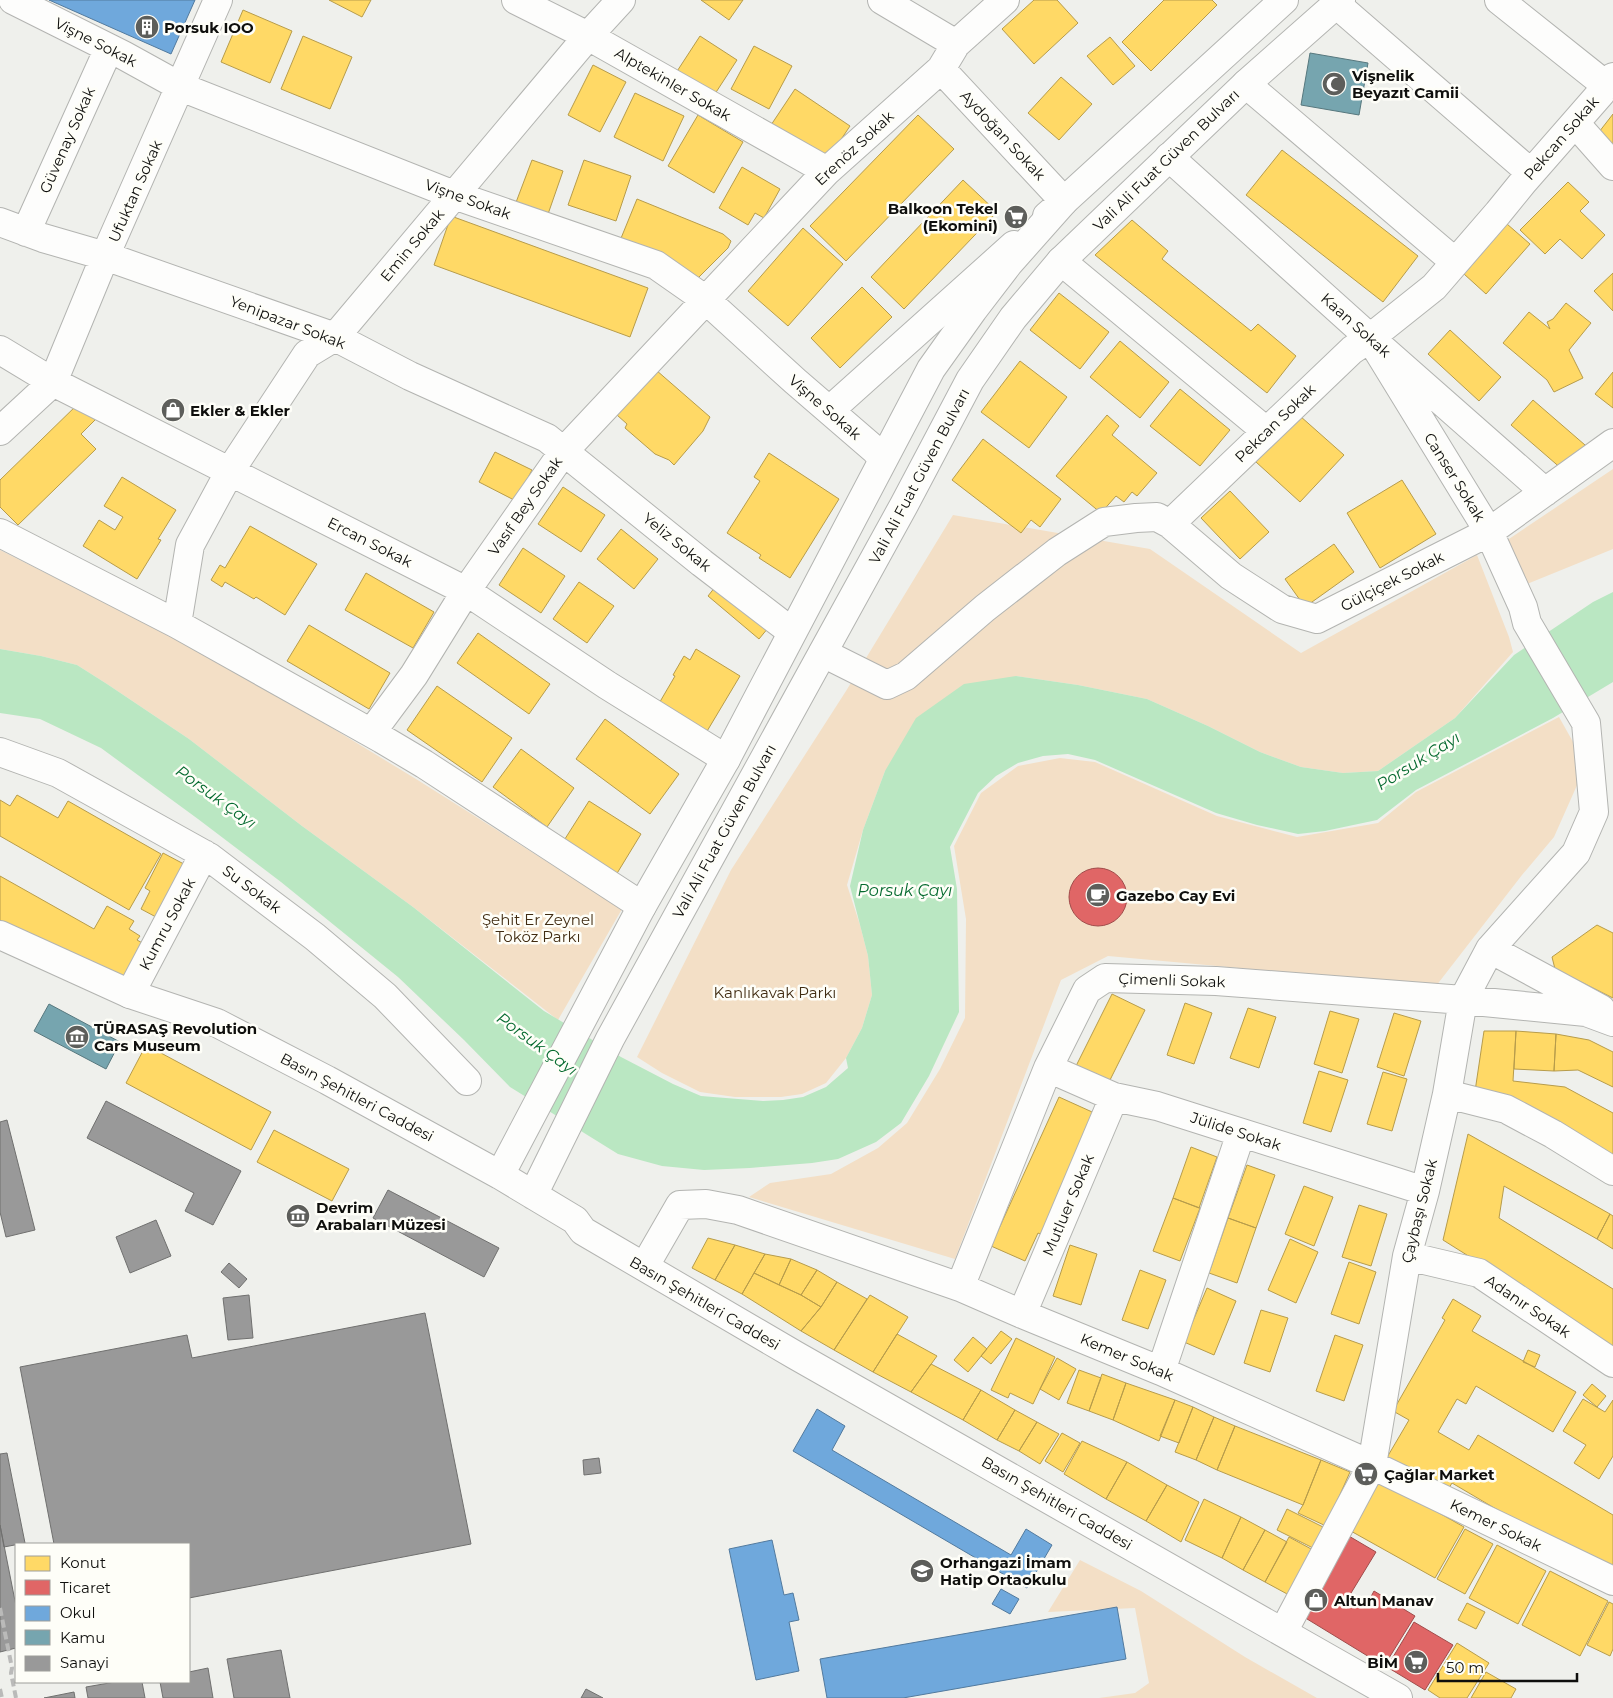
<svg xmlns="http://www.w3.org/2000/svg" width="1613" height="1698" font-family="Montserrat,sans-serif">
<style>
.green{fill:#f3dfc6}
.water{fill:#bae7c2}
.homes{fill:#ffd966;stroke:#b79c4b}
.shops{fill:#e06666;stroke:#a14c4b}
.schools{fill:#6fa8dc;stroke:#527a9e}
.public{fill:#76a5af;stroke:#57787e}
.industry{fill:#999;stroke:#70706f}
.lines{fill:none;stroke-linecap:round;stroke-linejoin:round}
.minor-casing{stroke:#b3b4b1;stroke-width:30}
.major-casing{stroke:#b3b4b1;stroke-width:30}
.minor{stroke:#fdfdfc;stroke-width:28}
.major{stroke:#fdfdfc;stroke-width:28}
.rail{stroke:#babab9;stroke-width:4;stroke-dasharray:8 4;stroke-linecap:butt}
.labels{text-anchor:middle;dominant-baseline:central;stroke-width:5;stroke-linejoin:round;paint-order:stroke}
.poi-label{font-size:15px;font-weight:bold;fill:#0f0f0d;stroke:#fefef8;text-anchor:start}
.street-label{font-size:15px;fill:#0f0f0d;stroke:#fefef8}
.park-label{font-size:15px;fill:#412c12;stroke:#fefef8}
.water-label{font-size:16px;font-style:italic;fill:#056a2f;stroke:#fefef8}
</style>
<rect width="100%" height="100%" fill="#eff0ec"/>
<path class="green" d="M1613 469V549L1527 584 1503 543Z
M953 515 1150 549 1301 653 1477 555 1509 637 1513 652 1455 718 1378 771 1343 773 1301 767 1260 752 1208 726 1147 699 1078 685 1016 676 885 771 863 830 847 885 860 925 868 956 872 995 862 1028 846 1058 826 1083 802 1094 781 1097H735L700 1092 662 1073 637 1057 731 870 846 691Z
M0 550 225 663 416 779 622 909 558 1020 413 907 302 826 189 739 107 684 77 665 41 656 0 649Z
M1559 717 1577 749 1578 783 1554 837 1522 875 1436 986 1108 956 1061 980 955 1259 749 1197 770 1183 831 1174 878 1148 907 1123 940 1069 965 1018 966 919 954 846 981 793 1018 766 1060 758 1095 762 1217 816 1297 837 1378 823 1416 792Z
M1080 1560 1141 1591 1245 1657 1317 1698H1099L1135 1693 1149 1683 1135 1608 1048 1612Z"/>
<path class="water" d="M1613 592V682L1553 718 1416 790 1377 820 1325 831 1298 834 1257 825 1216 813 1095 760 1068 754 1043 756 1018 763 996 776 978 793 950 847 957 889 959 1012 929 1076 901 1123 876 1142 838 1159 812 1163 750 1168 704 1170 662 1166 618 1154 510 1087 464 1040 398 977 281 882 198 819 101 748 40 719 0 713V649L41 656 77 665 107 684 189 739 302 826 413 907 544 1011 621 1057 673 1084 701 1096 763 1101 783 1100 803 1097 826 1087 848 1068 846 1058 862 1028 872 995 868 956 850 886 863 830 885 771 916 718 964 684 1016 676 1078 685 1147 699 1208 726 1260 752 1301 767 1343 773 1378 771 1455 718 1514 655 1593 602Z"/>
<path class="homes" d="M329 0H371L362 17Z
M701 0H743L729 20Z
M1034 0H1057L1078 23 1034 64 1002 29Z
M1164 0H1212L1217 5 1151 71 1122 42Z
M243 10 292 31 270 83 221 62Z
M303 36 352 57 330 109 281 89Z
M700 36 737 60 711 100 670 82Z
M1110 37 1135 66 1113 85 1087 56Z
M754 46 792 66 769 109 731 89Z
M593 65 626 82 600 132 568 115Z
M1061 77 1092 104 1059 140 1028 113Z
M795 89 850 126 822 168 767 131Z
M635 93 684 116 663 161 614 137Z
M1613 114V144L1599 132Z
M698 115 743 142 714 193 668 166Z
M918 115 954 149 846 261 810 226Z
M1282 150 1418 256 1383 302 1246 195Z
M532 160 563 171 547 217 515 205Z
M584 160 631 176 616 221 568 205Z
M742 167 780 189 764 218 755 213 748 225 719 208Z
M963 180 997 212 904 309 871 277Z
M1568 182 1589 202 1580 211 1605 235 1582 259 1560 239 1545 254 1520 230Z
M637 199 723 234 731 241 728 248 695 281 617 248Z
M451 216 648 288 630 337 434 265Z
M1132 220 1168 251 1162 259 1251 331 1258 324 1296 356 1267 393 1095 255Z
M1507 224 1530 244 1486 294 1464 274Z
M803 228 843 264 788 326 748 291Z
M1613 273V311L1594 291Z
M862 287 892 317 840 368 811 338Z
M1059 293 1109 332 1080 369 1030 330Z
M1566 303 1591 323 1569 350 1583 378 1554 392 1547 380 1503 343 1529 312 1550 329 1547 322 1553 319Z
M1450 330 1501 377 1479 401 1428 354Z
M1120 341 1169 382 1140 418 1090 377Z
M1020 361 1067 397 1029 448 981 412Z
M656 370 710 417 703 431 674 465 669 460 655 454 625 428 627 424 617 415Z
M1613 372V408L1595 394Z
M1180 389 1230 430 1200 466 1150 426Z
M1533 400 1585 445 1563 470 1511 425Z
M80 402 96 419 81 434 96 449 18 525 0 507V480Z
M1107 415 1119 426 1112 435 1157 473 1137 496 1132 492 1124 502 1116 496 1101 513 1056 476Z
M1300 416 1344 455 1300 502 1256 462Z
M983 439 1061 499 1040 527 1031 520 1021 533 952 480Z
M495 452 532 470 516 501 479 482Z
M769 453 839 499 790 578 759 558 761 555 727 533 760 481 754 477Z
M122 477 176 510 158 539 161 540 137 579 83 546 99 520 115 530 123 517 104 506Z
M1402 480 1436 534 1380 568 1347 513Z
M563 487 605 515 581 552 538 524Z
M1230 491 1269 532 1240 559 1201 518Z
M250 526 317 564 285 615 256 597 254 599 225 582 222 587 211 580 220 565 225 568Z
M621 529 658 559 634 589 597 559Z
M1334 544 1354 572 1305 607 1285 579Z
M523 548 565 576 541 613 499 585Z
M730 568 782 611 759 639 708 596Z
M366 573 434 612 413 648 345 610Z
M579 582 614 606 587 643 553 619Z
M309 625 390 673 369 709 287 661Z
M478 633 550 684 529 714 457 663Z
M696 649 740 676 694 753 647 724 675 676 673 675 684 656 690 660Z
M437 686 512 738 482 782 407 730Z
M605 719 679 774 650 814 576 759Z
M521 749 574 788 547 827 493 787Z
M17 795 58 818 68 801 161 854 129 910 0 836V800L10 806Z
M589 801 641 834 616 875 563 842Z
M163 853 199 872 171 925 141 909 150 891 145 888Z
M0 876 94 929 107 906 134 921 129 929 140 936 137 940 162 954 135 1003 0 937Z
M1597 925 1613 933V998L1555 969 1552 957Z
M1112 994 1145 1010 1105 1090 1072 1074Z
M1185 1003 1212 1013 1194 1064 1167 1055Z
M1248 1008 1276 1017 1259 1068 1230 1058Z
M1330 1011 1359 1019 1342 1073 1314 1064Z
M1394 1013 1421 1021 1404 1076 1377 1067Z
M1484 1031H1516L1513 1081 1565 1087 1613 1113V1161L1474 1098Z
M1516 1031 1556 1034 1554 1071 1514 1069Z
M1556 1034 1589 1040 1613 1052V1087L1578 1070 1554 1071Z
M146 1045 271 1112 251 1150 126 1083Z
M1319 1071 1348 1080 1331 1132 1303 1123Z
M1383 1072 1407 1079 1392 1131 1367 1124Z
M1059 1097 1101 1116 1047 1237 1038 1233 1025 1261 991 1246Z
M274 1130 349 1169 332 1201 257 1162Z
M1468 1134 1610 1214 1597 1239 1504 1186 1499 1218 1613 1289V1347L1443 1240Z
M1191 1147 1217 1157 1199 1208 1173 1198Z
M1247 1165 1275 1175 1256 1228 1228 1218Z
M1304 1186 1333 1197 1314 1246 1285 1234Z
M1173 1198 1200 1208 1180 1261 1153 1251Z
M1359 1205 1387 1214 1371 1266 1342 1257Z
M1610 1214 1613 1216V1249L1597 1239Z
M1228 1218 1256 1228 1237 1283 1209 1273Z
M708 1238 735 1245 715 1280 692 1268Z
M1290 1239 1318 1252 1296 1303 1268 1290Z
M735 1245 765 1254 742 1294 715 1280Z
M1070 1245 1097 1254 1081 1305 1053 1296Z
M765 1254 791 1259 779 1285 754 1273Z
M791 1259 817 1270 801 1295 779 1285Z
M1349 1262 1376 1272 1359 1324 1331 1314Z
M817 1270 837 1282 821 1307 801 1295Z
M1140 1270 1166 1280 1148 1329 1122 1320Z
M754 1273 801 1295 821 1307 801 1331 742 1294Z
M837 1282 867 1299 834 1350 801 1331 821 1307Z
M1207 1288 1236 1301 1214 1355 1184 1342Z
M870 1295 908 1317 873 1372 834 1350Z
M1453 1299 1481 1316 1472 1331 1576 1392 1553 1432 1476 1386 1466 1404 1457 1399 1438 1432 1469 1450 1478 1435 1613 1515V1578L1452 1483 1438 1506 1379 1471 1409 1420 1393 1411 1445 1320 1442 1318Z
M1261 1310 1288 1318 1270 1372 1244 1363Z
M1001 1331 1012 1339 991 1364 981 1356Z
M897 1334 937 1356 911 1392 873 1372Z
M1335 1335 1363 1345 1344 1401 1316 1391Z
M973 1337 987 1349 968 1372 954 1360Z
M1016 1338 1055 1357 1033 1404 1010 1393 1008 1398 991 1390Z
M1528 1350 1540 1355 1535 1367 1523 1362Z
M1057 1358 1076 1369 1059 1400 1040 1389Z
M931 1364 981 1390 963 1420 911 1392Z
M1079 1370 1101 1378 1089 1411 1067 1403Z
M1102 1374 1126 1383 1113 1420 1089 1411Z
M1126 1383 1175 1400 1159 1441 1113 1420Z
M1592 1384 1606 1396 1597 1407 1583 1395Z
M981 1390 1015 1410 997 1440 963 1420Z
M1583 1399 1605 1412 1613 1400V1456L1599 1479 1574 1463 1586 1445 1563 1431Z
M1175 1400 1193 1407 1179 1443 1160 1436Z
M1193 1407 1214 1417 1196 1460 1175 1452Z
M1015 1410 1037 1422 1019 1451 997 1440Z
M1214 1417 1235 1426 1217 1470 1196 1460Z
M1037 1422 1059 1434 1040 1464 1019 1451Z
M1235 1426 1321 1460 1303 1505 1217 1470Z
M1062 1433 1080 1443 1063 1472 1045 1461Z
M1082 1441 1127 1462 1106 1499 1064 1474Z
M1321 1460 1350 1472 1326 1526 1298 1513 1303 1505Z
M1127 1462 1167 1485 1146 1521 1106 1499Z
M1377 1478 1464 1527 1435 1578 1349 1530Z
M1167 1485 1199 1502 1181 1542 1146 1521Z
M1204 1499 1241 1517 1222 1558 1185 1540Z
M1287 1509 1325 1528 1315 1549 1277 1530Z
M1241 1517 1265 1530 1243 1570 1222 1558Z
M1465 1529 1493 1544 1465 1594 1437 1579Z
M1265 1530 1287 1542 1265 1582 1243 1570Z
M1289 1537 1313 1550 1289 1595 1265 1582Z
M1497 1545 1546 1571 1518 1624 1469 1598Z
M1550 1571 1608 1601 1580 1656 1522 1625Z
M1609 1602 1613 1604V1649L1610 1656 1587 1645Z
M1467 1603 1485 1612 1476 1629 1458 1620Z
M1457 1643 1489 1663 1467 1698H1440L1428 1690Z
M1486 1672 1516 1689 1511 1698H1471Z"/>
<path class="shops" d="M1069 897a29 29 0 1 1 58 0a29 29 0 1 1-58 0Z
M1342 1532 1376 1552 1348 1598 1365 1608 1374 1591 1415 1616 1384 1666 1294 1611Z
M1414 1622 1453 1645 1425 1690 1387 1667Z"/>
<path class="schools" d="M49 0H195L171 54Z
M817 1409 845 1426 832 1450 1011 1555 1026 1529 1052 1545 1027 1588 793 1451Z
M772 1540 784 1595 793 1593 799 1620 789 1622 799 1671 756 1680 729 1549Z
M1001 1589 1019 1599 1010 1614 992 1604Z
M1117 1607 1126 1659 903 1698H827L820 1659Z"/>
<path class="public" d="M1310 53 1368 63 1359 115 1301 105Z
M49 1004 120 1042 106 1069 34 1031Z"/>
<path class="industry" d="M106 1101 241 1171 213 1225 185 1211 194 1193 87 1138Z
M7 1120 35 1230 6 1237 0 1212V1122Z
M388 1190 499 1248 484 1277 373 1218Z
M156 1220 171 1256 130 1273 116 1237Z
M229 1263 247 1279 239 1288 221 1272Z
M249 1295 253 1338 228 1340 223 1298Z
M425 1313 471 1544 189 1598V1544H54L20 1367 187 1335 192 1358Z
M7 1453 25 1543 4 1547 0 1525V1454Z
M599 1458 601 1473 584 1475 583 1460Z
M0 1525 16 1606V1648L0 1652Z
M281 1650 290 1698H234L227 1659Z
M208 1668 213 1698H163L160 1682H189V1672Z
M115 1682H142L145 1698H88L86 1687Z
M586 1689 603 1698H581Z
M74 1692 75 1698H44Z"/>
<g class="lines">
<g class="minor-casing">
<path id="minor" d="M13 0 123 55 181 87 454 195 656 265 706 300 795 381 875 450 883 458
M516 0 588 36 827 171
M882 0 956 44
M1499 0 1607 86
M1336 4 1531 173
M941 69 1064 201 1047 216
M1246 84 1455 262
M1575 123 1613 166
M1169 157 1370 338 1545 492
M0 222 43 238 105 256 335 337 410 376 547 438 702 563 792 632
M26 232 109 48
M1061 261 1266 431
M0 350 53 382 466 591 607 685 726 759
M830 410 1014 245
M0 431 53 382 105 256 218 0
M1170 524 1231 576 1282 609 1317 619 1489 532 1613 443
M0 533 177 624 382 739 424 764 642 906
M177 624 190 545 230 471 307 354 335 337 588 36 621 0
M823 653 887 685 906 676 985 608 1057 552 1104 522 1136 518 1157 517 1170 524 1352 350 1370 338 1434 287 1498 213 1524 181 1601 93 1613 77
M371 733 414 675 466 591 564 451 827 171 941 69 956 44 1005 0
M0 752 58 773 209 857 315 937 385 996 467 1081
M1490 949 1601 1009
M130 994 204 854
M1048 1068 1114 1097 1157 1106 1201 1120 1425 1191
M1447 1094 1506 1109 1553 1134 1613 1171
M1407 1256 1479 1273 1613 1363
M650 1257 680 1205 706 1204 738 1210 960 1287 1022 1314 1161 1371 1372 1465 1613 1581
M960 1287 1048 1068 1087 990 1105 978 1216 981 1463 1000 1586 1012 1613 1022
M1022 1314 1114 1097
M1161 1371 1241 1133
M1283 1632 1372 1465 1407 1256 1425 1191 1447 1094 1463 1000 1490 949 1576 853 1594 812 1586 723 1527 623 1523 607 1489 532 1370 338"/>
</g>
<g class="major-casing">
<path id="major" d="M0 935 130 994 217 1023 327 1080 500 1175 575 1220 583 1231 795 1355 1398 1698
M500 1175 642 906 726 759 931 369 973 310 1009 263 1064 201 1284 0
M533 1195 610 1039 904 505 970 380 1013 318 1061 261 1246 84 1341 0"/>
</g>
<use href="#minor" class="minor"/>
<use href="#major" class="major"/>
<path class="rail" d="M0 1608 12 1668 11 1673 16 1698
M0 1689 2 1698"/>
</g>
<defs>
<g id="building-disc" transform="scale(1.25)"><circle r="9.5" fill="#5d5e5b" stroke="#fefef8"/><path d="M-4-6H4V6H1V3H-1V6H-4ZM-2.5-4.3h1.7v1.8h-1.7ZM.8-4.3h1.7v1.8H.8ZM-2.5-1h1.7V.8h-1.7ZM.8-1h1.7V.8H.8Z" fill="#fff"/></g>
<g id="mosque-disc" transform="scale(1.25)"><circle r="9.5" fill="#5d5e5b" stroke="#fefef8"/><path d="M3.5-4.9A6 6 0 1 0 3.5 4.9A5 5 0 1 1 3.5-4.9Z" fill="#fff"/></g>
<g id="supermarket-disc" transform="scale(1.25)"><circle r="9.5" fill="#5d5e5b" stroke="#fefef8"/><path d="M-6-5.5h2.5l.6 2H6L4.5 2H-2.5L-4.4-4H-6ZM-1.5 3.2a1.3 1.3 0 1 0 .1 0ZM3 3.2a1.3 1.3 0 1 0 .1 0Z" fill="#fff"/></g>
<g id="shop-disc" transform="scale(1.25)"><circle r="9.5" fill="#5d5e5b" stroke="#fefef8"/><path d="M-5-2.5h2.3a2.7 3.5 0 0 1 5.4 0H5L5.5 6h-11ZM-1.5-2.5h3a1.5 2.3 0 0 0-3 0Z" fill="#fff"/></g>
<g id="cafe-disc" transform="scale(1.25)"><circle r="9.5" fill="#5d5e5b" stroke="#fefef8"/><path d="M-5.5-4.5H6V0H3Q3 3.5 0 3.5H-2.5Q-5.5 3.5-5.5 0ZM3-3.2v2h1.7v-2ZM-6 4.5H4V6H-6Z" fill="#fff"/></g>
<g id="museum-disc" transform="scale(1.25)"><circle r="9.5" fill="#5d5e5b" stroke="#fefef8"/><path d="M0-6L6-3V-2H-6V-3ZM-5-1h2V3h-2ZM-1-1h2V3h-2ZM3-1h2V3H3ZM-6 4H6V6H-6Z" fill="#fff"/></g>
<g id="school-disc" transform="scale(1.25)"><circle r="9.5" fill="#5d5e5b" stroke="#fefef8"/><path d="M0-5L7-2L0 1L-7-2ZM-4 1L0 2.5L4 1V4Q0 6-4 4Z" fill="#fff"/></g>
</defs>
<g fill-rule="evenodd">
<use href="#building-disc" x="147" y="27"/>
<use href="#mosque-disc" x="1334" y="84"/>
<use href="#supermarket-disc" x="1016" y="217"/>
<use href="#shop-disc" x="173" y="410"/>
<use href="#cafe-disc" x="1098" y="895"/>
<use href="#museum-disc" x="77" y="1037"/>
<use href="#museum-disc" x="298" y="1216"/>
<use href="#supermarket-disc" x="1366" y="1474"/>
<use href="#school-disc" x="922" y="1571"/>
<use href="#shop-disc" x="1316" y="1600"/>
<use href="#supermarket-disc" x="1416" y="1662"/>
</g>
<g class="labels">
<g class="poi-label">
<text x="164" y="27">Porsuk IOO</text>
<text x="1352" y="75">Vişnelik<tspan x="1352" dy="17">Beyazıt Camii</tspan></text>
<text x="998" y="208" text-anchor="end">Balkoon Tekel<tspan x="998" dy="17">(Ekomini)</tspan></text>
<text x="190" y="410">Ekler &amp; Ekler</text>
<text x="1116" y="895">Gazebo Cay Evi</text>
<text x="94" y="1028">TÜRASAŞ Revolution<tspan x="94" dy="17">Cars Museum</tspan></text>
<text x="316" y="1207">Devrim<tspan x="316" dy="17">Arabaları Müzesi</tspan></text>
<text x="1384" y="1474">Çağlar Market</text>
<text x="940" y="1562">Orhangazi İmam<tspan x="940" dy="17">Hatip Ortaokulu</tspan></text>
<text x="1334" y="1600">Altun Manav</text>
<text x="1398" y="1662" text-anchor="end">BİM</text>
</g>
<g class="street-label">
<text transform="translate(96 42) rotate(27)">Vişne Sokak</text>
<text transform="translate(673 84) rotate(30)">Alptekinler Sokak</text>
<text transform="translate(1003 135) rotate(47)">Aydoğan Sokak</text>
<text transform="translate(1561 138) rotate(-49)">Pekcan Sokak</text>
<text transform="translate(67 140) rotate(-66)">Güvenay Sokak</text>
<text transform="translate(854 148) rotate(-43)">Erenöz Sokak</text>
<text transform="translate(1166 160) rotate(-44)">Vali Ali Fuat Güven Bulvarı</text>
<text transform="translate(135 191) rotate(-66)">Ufuktan Sokak</text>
<text transform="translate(468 199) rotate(20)">Vişne Sokak</text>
<text transform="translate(412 245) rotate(-50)">Emin Sokak</text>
<text transform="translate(288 322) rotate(21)">Yenipazar Sokak</text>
<text transform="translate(1356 325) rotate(42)">Kaan Sokak</text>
<text transform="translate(825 407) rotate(41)">Vişne Sokak</text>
<text transform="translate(1275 423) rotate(-44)">Pekcan Sokak</text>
<text transform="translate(919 476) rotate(-62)">Vali Ali Fuat Güven Bulvarı</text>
<text transform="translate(1455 477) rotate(58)">Canser Sokak</text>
<text transform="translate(525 506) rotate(-55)">Vasıf Bey Sokak</text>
<text transform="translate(370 542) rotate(27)">Ercan Sokak</text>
<text transform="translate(677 542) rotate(39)">Yeliz Sokak</text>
<text transform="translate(1392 581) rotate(-27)">Gülçiçek Sokak</text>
<text transform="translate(724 831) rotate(-61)">Vali Ali Fuat Güven Bulvarı</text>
<text transform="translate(252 889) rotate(37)">Su Sokak</text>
<text transform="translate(167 924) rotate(-62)">Kumru Sokak</text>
<text transform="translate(1172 980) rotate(2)">Çimenli Sokak</text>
<text transform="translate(357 1097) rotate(28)">Basın Şehitleri Caddesi</text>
<text transform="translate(1236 1131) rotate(18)">Jülide Sokak</text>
<text transform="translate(1068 1205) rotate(-67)">Mutluer Sokak</text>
<text transform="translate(1419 1211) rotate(-76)">Çaybaşı Sokak</text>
<text transform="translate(705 1303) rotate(30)">Basın Şehitleri Caddesi</text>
<text transform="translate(1528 1306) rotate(34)">Adanır Sokak</text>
<text transform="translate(1127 1357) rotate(23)">Kemer Sokak</text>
<text transform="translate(1057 1503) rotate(30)">Basın Şehitleri Caddesi</text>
<text transform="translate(1496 1525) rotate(26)">Kemer Sokak</text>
</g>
<g class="park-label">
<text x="538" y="919">Şehit Er Zeynel<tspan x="538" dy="17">Toköz Parkı</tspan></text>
<text x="775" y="992">Kanlıkavak Parkı</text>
</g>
<g class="water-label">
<text transform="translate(1418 761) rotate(-32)">Porsuk Çayı</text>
<text transform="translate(216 797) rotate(36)">Porsuk Çayı</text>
<text x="905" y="890">Porsuk Çayı</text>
<text transform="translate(537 1044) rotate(36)">Porsuk Çayı</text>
</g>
</g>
<rect x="15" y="1543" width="175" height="140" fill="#fefef8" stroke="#9e9e9a"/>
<rect x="25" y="1556" width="25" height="15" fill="#ffd966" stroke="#9e9e9a"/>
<text x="60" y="1568" font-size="15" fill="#0f0f0d">Konut</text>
<rect x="25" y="1580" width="25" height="15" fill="#e06666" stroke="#9e9e9a"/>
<text x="60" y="1593" font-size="15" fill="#0f0f0d">Ticaret</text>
<rect x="25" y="1606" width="25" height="15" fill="#6fa8dc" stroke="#9e9e9a"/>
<text x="60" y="1618" font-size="15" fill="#0f0f0d">Okul</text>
<rect x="25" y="1630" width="25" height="15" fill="#76a5af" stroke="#9e9e9a"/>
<text x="60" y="1643" font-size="15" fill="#0f0f0d">Kamu</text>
<rect x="25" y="1656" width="25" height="15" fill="#999999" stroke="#9e9e9a"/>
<text x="60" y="1668" font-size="15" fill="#0f0f0d">Sanayi</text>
<path d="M1438 1673v8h139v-8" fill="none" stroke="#0f0f0d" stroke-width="2.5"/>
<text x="1446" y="1673" font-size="15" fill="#0f0f0d" stroke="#fefef8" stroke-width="4" paint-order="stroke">50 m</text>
</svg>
